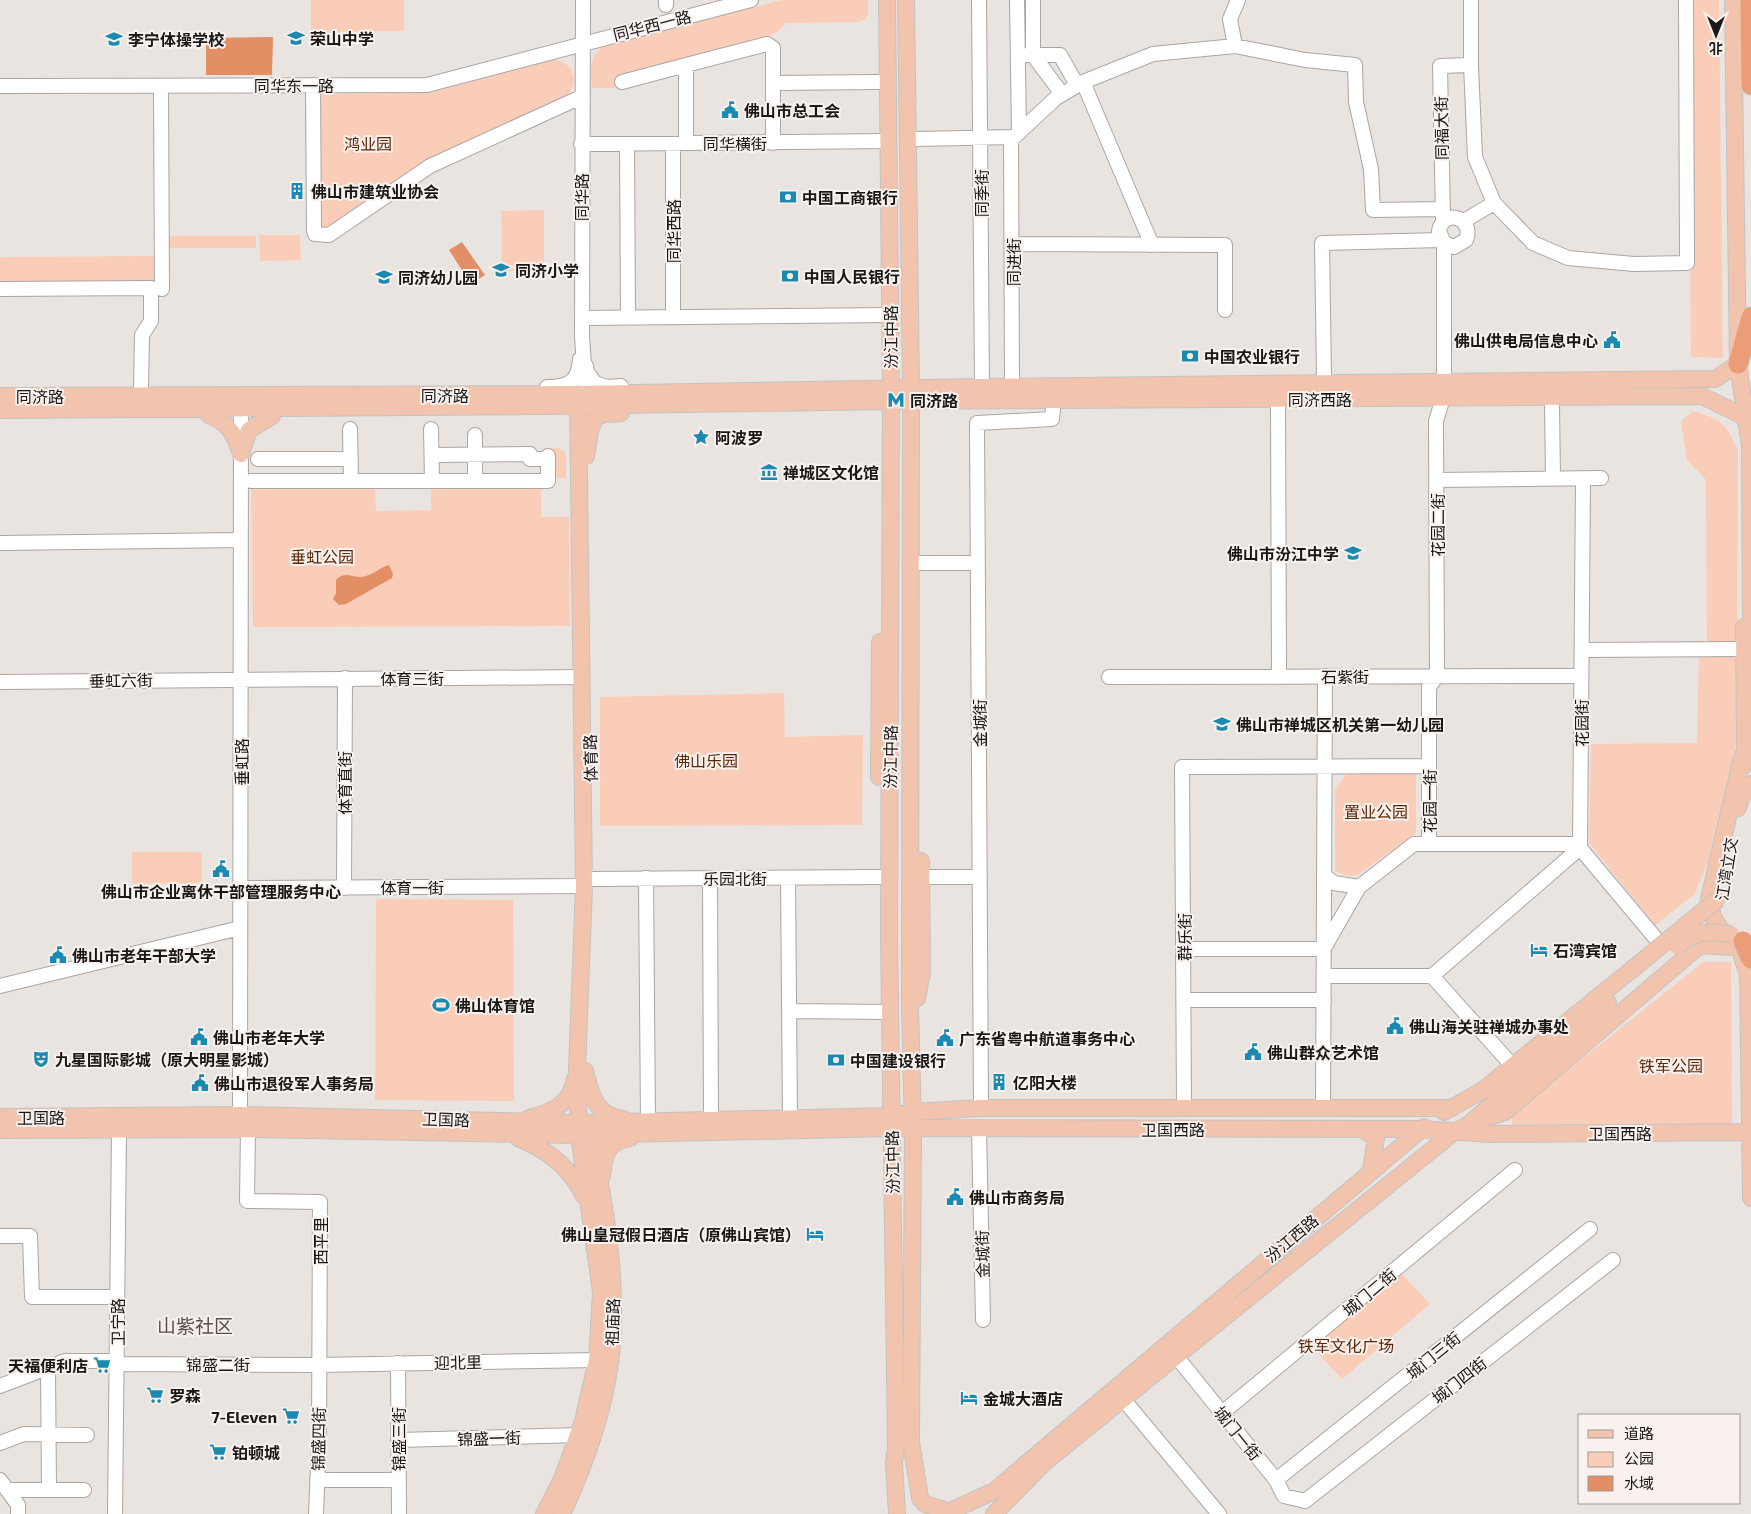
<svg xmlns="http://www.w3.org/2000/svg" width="1751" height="1514" font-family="'Exo 2','Noto Sans SC',sans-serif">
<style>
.green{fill:#facdb8}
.water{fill:#e28f65}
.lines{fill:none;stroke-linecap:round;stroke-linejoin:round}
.minor-casing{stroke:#aba5a3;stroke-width:16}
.major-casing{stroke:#c3c3c3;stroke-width:18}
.highway-casing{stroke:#c3c3c3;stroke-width:21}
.minor{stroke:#fff;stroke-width:14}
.major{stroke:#f2c4ad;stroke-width:16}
.highway{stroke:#ea9d77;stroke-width:19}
.major-bridge-casing{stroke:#c3c3c3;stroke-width:18;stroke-linecap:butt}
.highway-bridge-casing{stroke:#c3c3c3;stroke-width:21;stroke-linecap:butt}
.major-bridge{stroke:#f2c4ad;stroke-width:16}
.highway-bridge{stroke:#ea9d77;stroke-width:19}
.labels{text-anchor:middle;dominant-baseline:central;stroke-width:4;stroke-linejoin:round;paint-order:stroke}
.street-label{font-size:16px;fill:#1a1817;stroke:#f8f1ee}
.poi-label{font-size:16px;font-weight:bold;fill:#1a1817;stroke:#f8f1ee;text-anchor:start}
.park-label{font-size:16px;fill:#5b2606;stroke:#f8f1ee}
.quarter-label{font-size:19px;fill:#55504e;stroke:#f8f1ee}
</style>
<rect width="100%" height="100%" fill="#eae4e1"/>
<path class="green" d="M311 0H404V31L311 32Z
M781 0H868V15L865 20 856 22 786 23 780 30 769 36 617 79 615 88H592C591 71 588 56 604 46Z
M1688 0H1719L1723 358 1691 357Z
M547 59C554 60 562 60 567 65 576 73 576 87 567 95L328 232 320 229 319 98 323 94 430 93Z
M544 210V271H502L501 211Z
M259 235H300L301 260 260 261Z
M164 236H256V248H164Z
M159 256V285L0 286V257Z
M1693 411C1721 419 1727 424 1738 451L1737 645 1707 644 1706 480 1687 460 1681 421Z
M550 448H559L566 453V478H550Z
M431 485H541V517H569L570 626 253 627 251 486H375L376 511 431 510Z
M1699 652 1738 653 1737 741 1709 860 1694 895 1655 925 1589 843 1591 744 1697 743Z
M784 693 785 737 863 735 862 825 600 826V697Z
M1416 769V833L1359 874C1349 877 1343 876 1335 870V790L1349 770Z
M132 852H202V883L132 884Z
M376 899 513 900 514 1101 375 1100Z
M1703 962H1731L1732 1125H1512V1115Z
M1400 1272 1430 1304 1342 1379 1310 1345Z"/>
<path class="water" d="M273 37 272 75H206V38Z
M462 242 485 275 471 284 449 250Z
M389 565 393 574 392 578 346 604 339 605 333 599 336 593V580C346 569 354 580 366 576 374 574 381 567 389 565Z"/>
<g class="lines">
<g class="minor-casing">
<path id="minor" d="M583 0 582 336 586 394
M979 0 982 387
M1017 0 1019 133
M1033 0V55H1060L1077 85
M666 5V0
M1235 46 1230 19 1238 0
M1027 55H1033L1062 94
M1471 65 1475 157 1494 203 1533 243 1568 258 1634 264 1687 263 1686 0
M622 82 686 65
M1083 82 1152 245
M773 83 878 82
M313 85 314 231 315 234 329 235 430 166 581 97
M0 86 427 85 751 0
M161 86 162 289
M1011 138 1012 387
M915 139 1014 137 1056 98 1083 82 1153 54 1235 46 1305 60 1355 65 1356 102 1371 169 1373 210 1443 209
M686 143V65L767 44 773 48V143
M581 144 889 141
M627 144 628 318
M673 144V317
M1443 217 1440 66 1471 65V0
M1464 221 1494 203
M1013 244 1225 245V310
M0 289 151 288V321L142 335 141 389
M582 318 890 315
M586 366 587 372 595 383 607 387 621 386
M1324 376 1322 243 1441 240
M547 387C569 387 578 382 580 359
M1552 405 1553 479
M1278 407 1279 677
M350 429 351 481
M431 429 432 481
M475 435V481
M432 455 530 454V459H548
M258 459H351
M1583 479 1580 848 1657 940
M1437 480 1601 478
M251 481H548V456
M0 543 241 540
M918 563H978
M1582 650 1744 649
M1437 676 1436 421 1443 398 1444 382V243L1439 231C1443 208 1475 217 1466 240L1454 247 1444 243
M1109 677 1581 676
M0 682 582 677
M1429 844V687L1437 676
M1325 876 1334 883 1359 887
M921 877H980
M646 878 648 1122
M710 878 711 1120
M788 878 790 1119
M591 879 879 877
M240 888 584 886
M344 888 345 678
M1324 948 1359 887 1414 844H1571L1580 848
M1185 949H1324
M1324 976H1432L1580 848
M1432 976 1509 1062
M0 986 240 928
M1185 1000H1324
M789 1011 890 1012
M1184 1106 1182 767 1429 766
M1323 1106 1325 676
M981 1108 977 423 1052 419 1053 409
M240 1115 241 409
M979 1128 983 1320
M248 1129 247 1201 320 1202 319 1443 316 1514
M0 1236H30L32 1297H117
M1176 1356 1276 1480 1284 1496 1305 1501 1613 1260
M398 1363 399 1514
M117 1364 319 1365 597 1360
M0 1386 65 1361H117
M1123 1399 1219 1514
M1222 1413 1515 1170
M398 1440 579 1435
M0 1443 24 1434 87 1435
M0 1480 18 1505V1514
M317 1480H398
M1276 1480 1590 1229
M7 1490H49L48 1368
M49 1490H84
M115 1514 119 1130"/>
</g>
<g class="major-casing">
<path id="major" d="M887 0 891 389 889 935 896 1446 894 1463 897 1514
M906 0 911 388 910 1006 913 1128 911 1442 920 1498 925 1504 957 1514
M1733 0 1738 364 1750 446 1751 639
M0 396 578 394 982 387 1715 379 1738 364
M0 410 549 406 890 401 1702 396 1745 417
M209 415C229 423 235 435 241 454
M241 454 249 430 272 416
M586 456 590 431 595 418 604 414 621 413
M1739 770 1745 749 1744 627
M879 777 880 642
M1738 808 1741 797 1751 784
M1729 943 1713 917 1709 899 1739 770 1746 762
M1742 957 1748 975 1751 1198
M917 998 922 972 921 861
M585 1071C591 1095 596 1116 623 1119
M1444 1112 1483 1090 1635 967
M0 1117 240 1115 579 1123 892 1116 913 1112 981 1108H1452
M529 1118C551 1113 571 1104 575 1079
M1477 1121 1505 1112 1700 945 1732 947
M1362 1129 1376 1138 1371 1170
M0 1130 248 1129 579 1135 892 1128 1421 1129 1490 1134 1749 1132
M518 1138C546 1149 570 1167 584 1196
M602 1176C604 1154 607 1142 630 1138
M951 1511 994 1491 1424 1127
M544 1514 562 1479 583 1421 597 1360 601 1292 579 1135 577 1070 584 886 578 396
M562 1514C584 1467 603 1415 610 1363 620 1284 604 1203 590 1126
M994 1514 1045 1462 1454 1132 1468 1125 1608 1003"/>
</g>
<g class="highway-casing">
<path id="highway" d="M1750 0 1751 85
M1738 364 1751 317"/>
</g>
<use href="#minor" class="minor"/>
<use href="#major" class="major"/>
<use href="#highway" class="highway"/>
<g class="major-bridge-casing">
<path id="major-bridge" d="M1677 946C1699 930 1703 931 1731 934
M1635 967 1718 899"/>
</g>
<g class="highway-bridge-casing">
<path id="highway-bridge" d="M1743 941 1751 959"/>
</g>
<use href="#major-bridge" class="major-bridge"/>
<use href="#highway-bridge" class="highway-bridge"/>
</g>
<defs>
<g id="school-bare" transform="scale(1.35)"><path d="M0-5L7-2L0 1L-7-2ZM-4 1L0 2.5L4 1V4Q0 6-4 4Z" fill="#1a8ab0" stroke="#f8f1ee" stroke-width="2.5" paint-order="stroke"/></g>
<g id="civic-bare" transform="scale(1.35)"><path d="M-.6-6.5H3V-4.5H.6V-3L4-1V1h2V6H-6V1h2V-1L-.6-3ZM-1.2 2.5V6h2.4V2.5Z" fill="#1a8ab0" stroke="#f8f1ee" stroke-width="2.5" paint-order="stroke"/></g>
<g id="building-bare" transform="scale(1.35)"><path d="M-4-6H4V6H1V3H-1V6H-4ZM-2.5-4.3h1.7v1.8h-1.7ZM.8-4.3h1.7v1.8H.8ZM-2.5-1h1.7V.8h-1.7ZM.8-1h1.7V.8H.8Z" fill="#1a8ab0" stroke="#f8f1ee" stroke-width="2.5" paint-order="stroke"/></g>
<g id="bank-bare" transform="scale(1.35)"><path d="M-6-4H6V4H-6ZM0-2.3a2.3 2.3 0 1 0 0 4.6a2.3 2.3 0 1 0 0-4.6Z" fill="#1a8ab0" stroke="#f8f1ee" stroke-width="2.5" paint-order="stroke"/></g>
<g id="metro-bare" transform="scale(1.35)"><path d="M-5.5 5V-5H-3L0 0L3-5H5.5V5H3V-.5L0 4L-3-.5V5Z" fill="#1a8ab0" stroke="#f8f1ee" stroke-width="2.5" paint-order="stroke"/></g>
<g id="sight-bare" transform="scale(1.35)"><path d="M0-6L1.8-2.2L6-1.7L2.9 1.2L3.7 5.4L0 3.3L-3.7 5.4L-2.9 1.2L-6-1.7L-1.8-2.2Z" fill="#1a8ab0" stroke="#f8f1ee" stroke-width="2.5" paint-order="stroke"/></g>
<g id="museum-bare" transform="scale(1.35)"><path d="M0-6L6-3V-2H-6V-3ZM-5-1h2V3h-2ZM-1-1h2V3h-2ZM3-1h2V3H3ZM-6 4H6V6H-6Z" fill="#1a8ab0" stroke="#f8f1ee" stroke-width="2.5" paint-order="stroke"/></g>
<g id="hotel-bare" transform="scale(1.35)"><path d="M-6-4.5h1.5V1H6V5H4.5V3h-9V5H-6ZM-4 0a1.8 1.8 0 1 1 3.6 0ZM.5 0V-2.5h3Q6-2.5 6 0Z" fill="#1a8ab0" stroke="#f8f1ee" stroke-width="2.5" paint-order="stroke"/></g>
<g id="stadium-bare" transform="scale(1.35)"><path d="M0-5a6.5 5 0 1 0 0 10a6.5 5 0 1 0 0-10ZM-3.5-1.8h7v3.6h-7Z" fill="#1a8ab0" stroke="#f8f1ee" stroke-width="2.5" paint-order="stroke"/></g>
<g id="theatre-bare" transform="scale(1.35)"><path d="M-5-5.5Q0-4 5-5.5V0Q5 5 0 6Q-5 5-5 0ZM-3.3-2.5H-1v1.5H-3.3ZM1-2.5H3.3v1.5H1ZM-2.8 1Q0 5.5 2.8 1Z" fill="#1a8ab0" stroke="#f8f1ee" stroke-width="2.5" paint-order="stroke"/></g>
<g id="supermarket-bare" transform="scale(1.35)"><path d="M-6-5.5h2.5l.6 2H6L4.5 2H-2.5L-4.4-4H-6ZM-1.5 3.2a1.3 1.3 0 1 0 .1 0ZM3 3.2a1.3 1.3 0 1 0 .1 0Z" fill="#1a8ab0" stroke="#f8f1ee" stroke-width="2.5" paint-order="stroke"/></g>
</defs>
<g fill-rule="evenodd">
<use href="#school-bare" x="296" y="38"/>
<use href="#school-bare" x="114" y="39"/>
<use href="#civic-bare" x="730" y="110"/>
<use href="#building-bare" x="297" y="191"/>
<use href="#bank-bare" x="788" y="197"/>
<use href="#school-bare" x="501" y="270"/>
<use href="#bank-bare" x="790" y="276"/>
<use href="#school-bare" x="384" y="277"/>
<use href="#civic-bare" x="1612" y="340"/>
<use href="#bank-bare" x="1190" y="356"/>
<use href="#metro-bare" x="896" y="400"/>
<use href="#sight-bare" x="701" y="437"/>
<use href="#museum-bare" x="769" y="472"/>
<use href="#school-bare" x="1353" y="553"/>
<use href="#school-bare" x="1222" y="724"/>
<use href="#civic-bare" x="221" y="869"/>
<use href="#hotel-bare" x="1539" y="950"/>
<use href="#civic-bare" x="58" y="955"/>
<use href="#stadium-bare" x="441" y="1005"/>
<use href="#civic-bare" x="1395" y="1026"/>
<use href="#civic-bare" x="199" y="1037"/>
<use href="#civic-bare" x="945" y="1038"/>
<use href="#civic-bare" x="1253" y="1052"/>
<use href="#theatre-bare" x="41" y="1059"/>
<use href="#bank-bare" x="836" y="1060"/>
<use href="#building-bare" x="999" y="1082"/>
<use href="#civic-bare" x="200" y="1083"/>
<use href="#civic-bare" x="955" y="1197"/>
<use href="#hotel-bare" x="815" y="1234"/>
<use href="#supermarket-bare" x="102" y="1365"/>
<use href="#supermarket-bare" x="155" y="1395"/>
<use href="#hotel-bare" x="969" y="1398"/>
<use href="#supermarket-bare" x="291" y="1416"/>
<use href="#supermarket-bare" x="218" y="1452"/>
</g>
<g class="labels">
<g class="street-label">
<text transform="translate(652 25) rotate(-14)">同华西一路</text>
<text x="294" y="85">同华东一路</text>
<text transform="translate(1441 128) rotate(-91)">同福大街</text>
<text x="735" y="143">同华横街</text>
<text transform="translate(981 193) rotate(-90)">同季街</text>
<text transform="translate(581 197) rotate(-90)">同华路</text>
<text transform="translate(673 231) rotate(-90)">同华西路</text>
<text transform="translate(1013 262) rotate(-90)">同进街</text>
<text transform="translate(890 337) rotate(-90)">汾江中路</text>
<text x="445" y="395">同济路</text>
<text x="40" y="396">同济路</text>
<text x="1320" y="399">同济西路</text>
<text transform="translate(1437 525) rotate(-90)">花园二街</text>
<text x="1345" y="676">石紫街</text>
<text x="412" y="678">体育三街</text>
<text transform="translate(121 680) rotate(-1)">垂虹六街</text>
<text transform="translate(979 723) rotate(-90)">金城街</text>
<text transform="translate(1581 723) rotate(-90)">花园街</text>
<text transform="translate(890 757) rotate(-89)">汾江中路</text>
<text transform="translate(590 758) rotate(-91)">体育路</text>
<text transform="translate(241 762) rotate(-90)">垂虹路</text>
<text transform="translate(344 783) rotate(-90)">体育直街</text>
<text transform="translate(1429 801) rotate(-90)">花园一街</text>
<text transform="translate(1726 869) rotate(-81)">江湾立交</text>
<text x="735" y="878">乐园北街</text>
<text x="412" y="887">体育一街</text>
<text transform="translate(1184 937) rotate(-90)">群乐街</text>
<text x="41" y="1117">卫国路</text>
<text transform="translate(446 1119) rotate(2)">卫国路</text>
<text x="1173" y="1129">卫国西路</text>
<text x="1620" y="1133">卫国西路</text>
<text transform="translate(892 1162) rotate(-91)">汾江中路</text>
<text transform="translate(1291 1238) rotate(-40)">汾江西路</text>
<text transform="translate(320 1241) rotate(-90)">西平里</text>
<text transform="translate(982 1254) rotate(-91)">金城街</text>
<text transform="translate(1369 1292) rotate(-40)">城门二街</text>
<text transform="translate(117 1322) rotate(-90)">卫宁路</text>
<text transform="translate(612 1322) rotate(-88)">祖庙路</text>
<text transform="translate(1433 1355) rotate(-39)">城门三街</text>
<text transform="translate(458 1362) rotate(-1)">迎北里</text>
<text x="218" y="1364">锦盛二街</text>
<text transform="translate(1459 1380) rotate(-38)">城门四街</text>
<text transform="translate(1238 1433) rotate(51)">城门一街</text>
<text transform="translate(489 1438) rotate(-2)">锦盛一街</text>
<text transform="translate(318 1439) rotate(-89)">锦盛四街</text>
<text transform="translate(398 1439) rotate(-90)">锦盛三街</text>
</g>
<g class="poi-label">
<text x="310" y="38">荣山中学</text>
<text x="128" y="39">李宁体操学校</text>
<text x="744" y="110">佛山市总工会</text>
<text x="311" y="191">佛山市建筑业协会</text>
<text x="802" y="197">中国工商银行</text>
<text x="515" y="270">同济小学</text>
<text x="804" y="276">中国人民银行</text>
<text x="398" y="277">同济幼儿园</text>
<text x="1598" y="340" text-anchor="end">佛山供电局信息中心</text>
<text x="1204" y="356">中国农业银行</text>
<text x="910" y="400">同济路</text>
<text x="715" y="437">阿波罗</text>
<text x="783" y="472">禅城区文化馆</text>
<text x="1339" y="553" text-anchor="end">佛山市汾江中学</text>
<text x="1236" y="724">佛山市禅城区机关第一幼儿园</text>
<text x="221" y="891" text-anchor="middle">佛山市企业离休干部管理服务中心</text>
<text x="1553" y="950">石湾宾馆</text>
<text x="72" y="955">佛山市老年干部大学</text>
<text x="455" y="1005">佛山体育馆</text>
<text x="1409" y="1026">佛山海关驻禅城办事处</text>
<text x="213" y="1037">佛山市老年大学</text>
<text x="959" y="1038">广东省粤中航道事务中心</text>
<text x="1267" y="1052">佛山群众艺术馆</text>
<text x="55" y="1059">九星国际影城（原大明星影城）</text>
<text x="850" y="1060">中国建设银行</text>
<text x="1013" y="1082">亿阳大楼</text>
<text x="214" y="1083">佛山市退役军人事务局</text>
<text x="969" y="1197">佛山市商务局</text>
<text x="801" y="1234" text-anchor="end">佛山皇冠假日酒店（原佛山宾馆）</text>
<text x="88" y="1365" text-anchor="end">天福便利店</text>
<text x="169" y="1395">罗森</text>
<text x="983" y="1398">金城大酒店</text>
<text x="277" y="1416" text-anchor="end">7-Eleven</text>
<text x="232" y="1452">铂顿城</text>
</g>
<g class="park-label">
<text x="368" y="143">鸿业园</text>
<text x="322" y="556">垂虹公园</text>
<text x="706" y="760">佛山乐园</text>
<text x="1376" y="811">置业公园</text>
<text x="1671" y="1065">铁军公园</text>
<text x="1346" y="1345">铁军文化广场</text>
</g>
<g class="quarter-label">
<text x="195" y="1325">山紫社区</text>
</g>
</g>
<rect x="1578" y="1414" width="162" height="90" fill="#f8f1ee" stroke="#9f9a98"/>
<rect x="1588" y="1430" width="25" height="8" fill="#f2c4ad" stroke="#9f9a98"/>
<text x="1624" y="1439" font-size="15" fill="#1a1817">道路</text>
<rect x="1588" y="1452" width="25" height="15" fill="#facdb8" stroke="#9f9a98"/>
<text x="1624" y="1464" font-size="15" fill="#1a1817">公园</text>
<rect x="1588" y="1476" width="25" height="15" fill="#e28f65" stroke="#9f9a98"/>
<text x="1624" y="1489" font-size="15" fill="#1a1817">水域</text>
<g transform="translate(1716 35) rotate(180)" stroke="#f8f1ee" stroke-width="4" paint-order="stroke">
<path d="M0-4L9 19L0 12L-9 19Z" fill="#1a1817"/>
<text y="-8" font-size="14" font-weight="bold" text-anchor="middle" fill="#1a1817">北</text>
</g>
</svg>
